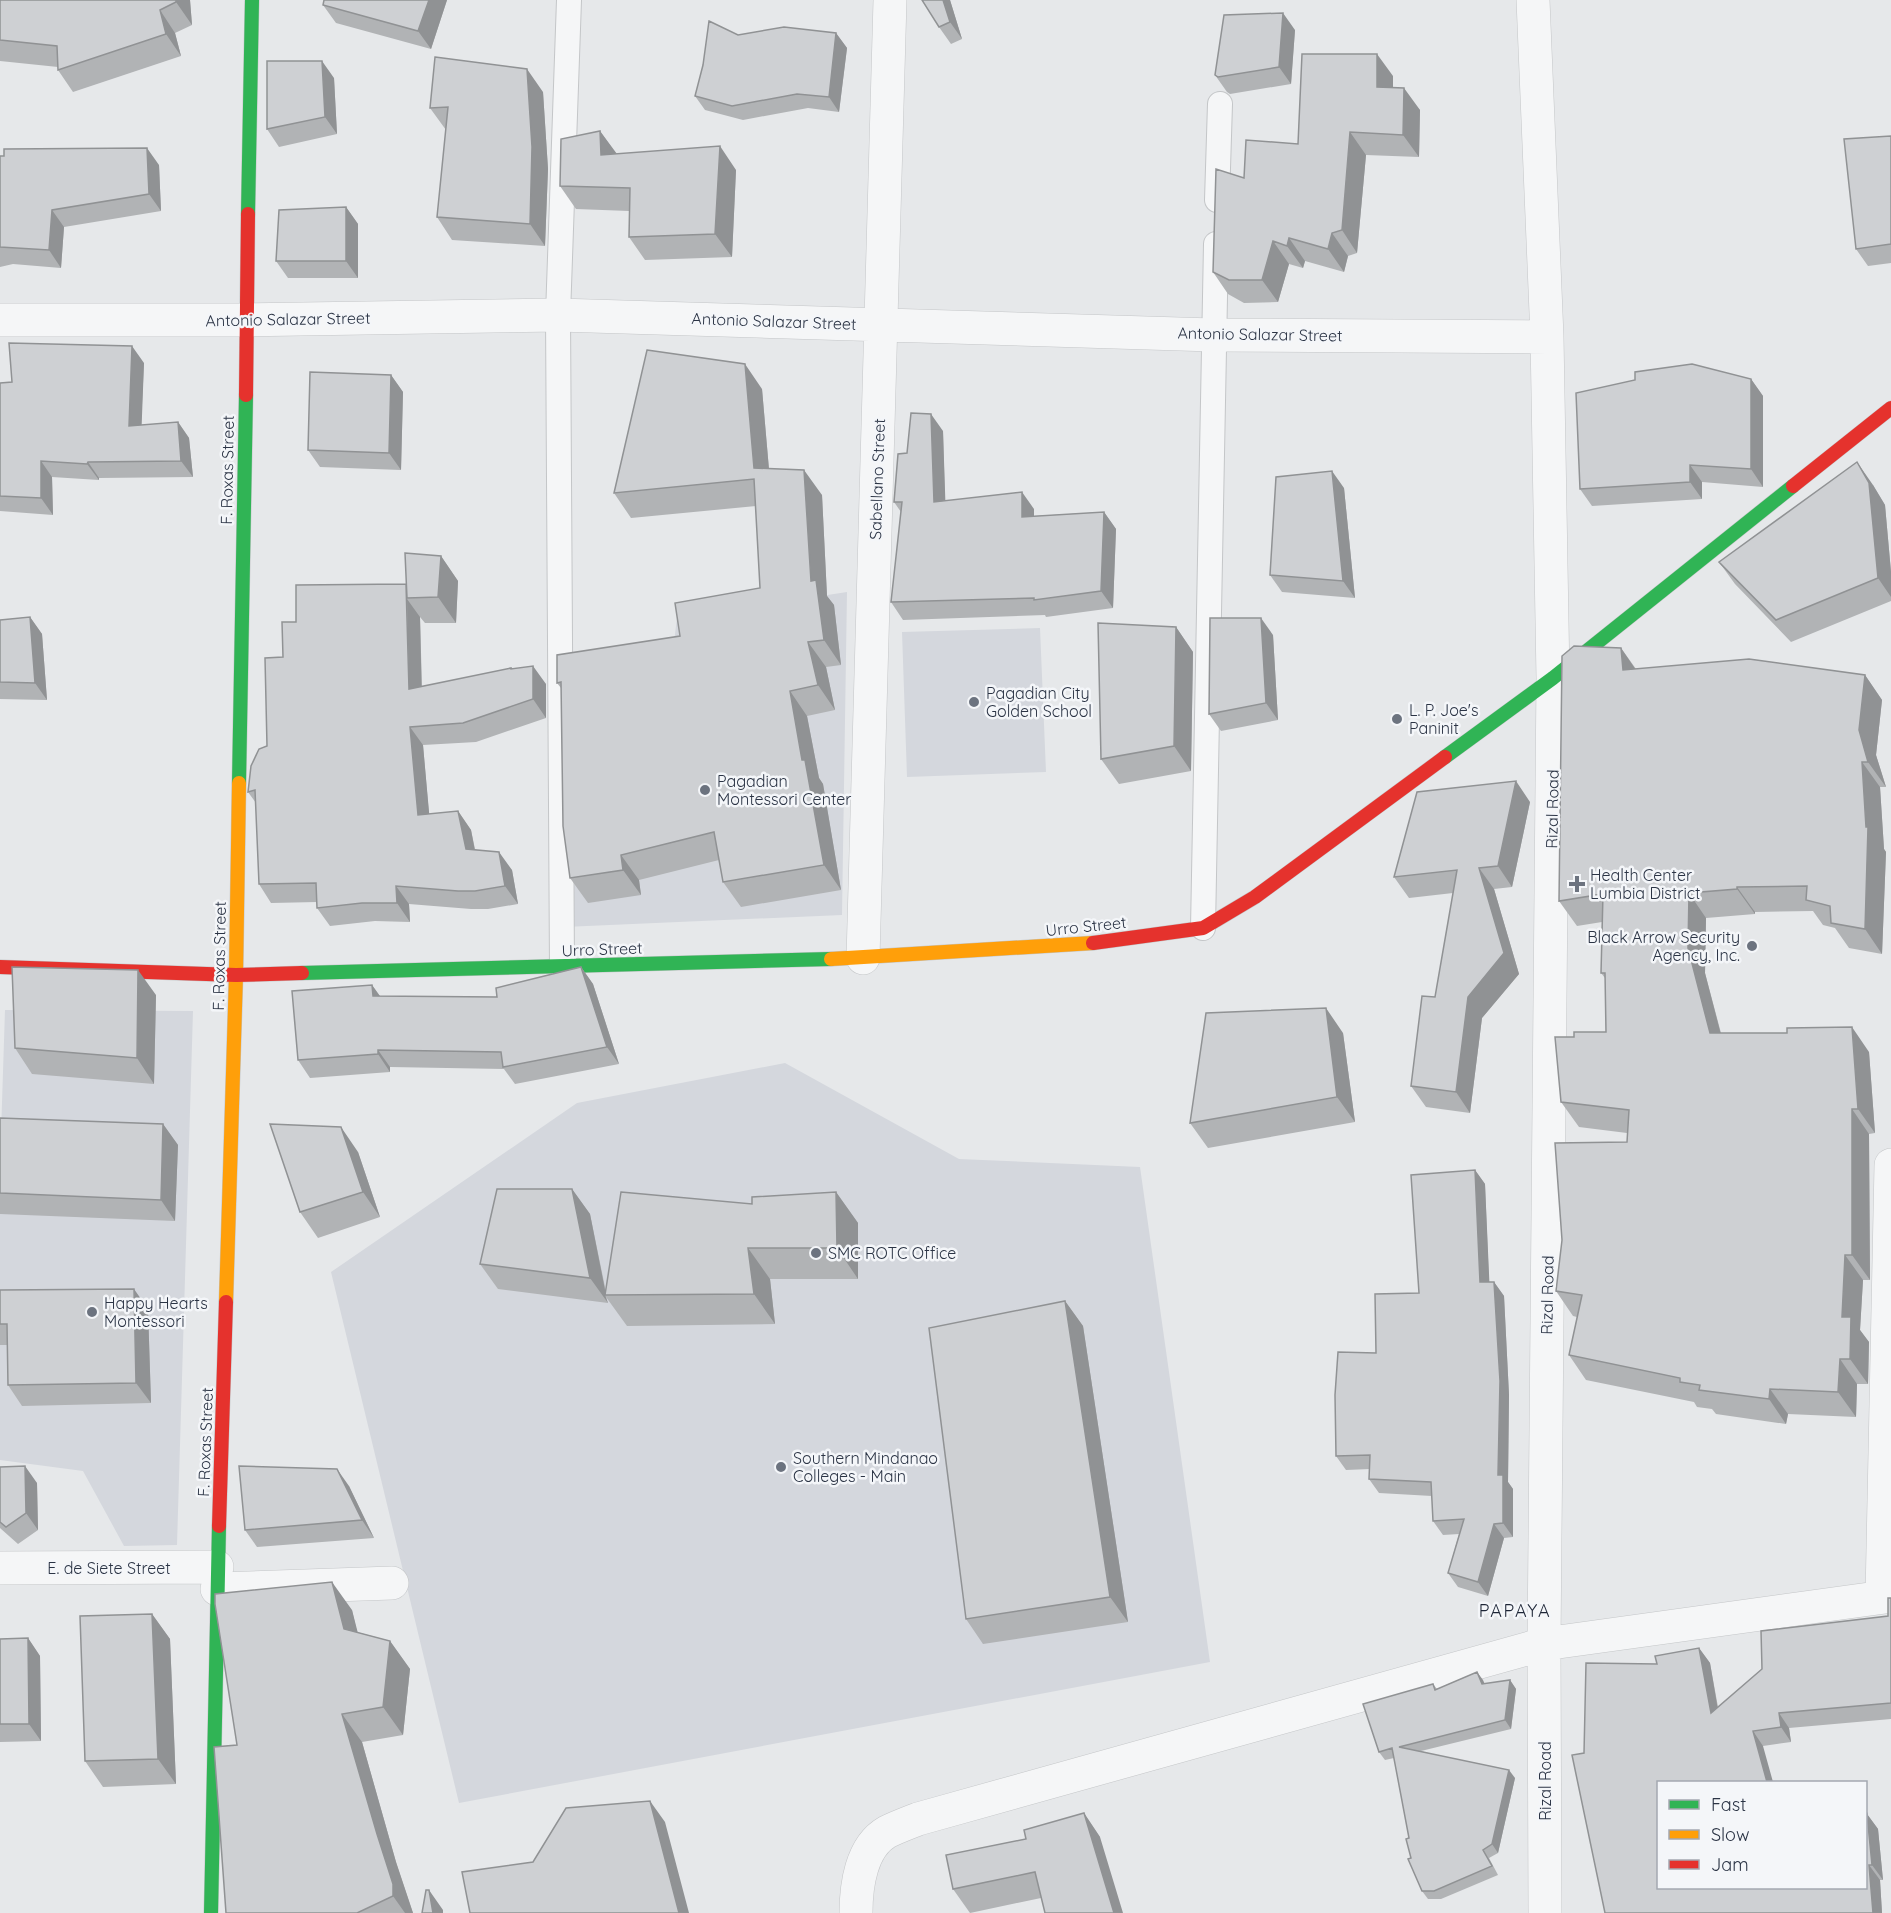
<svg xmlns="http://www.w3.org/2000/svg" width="1891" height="1913" font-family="Quicksand,sans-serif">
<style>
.built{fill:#d4d7dd}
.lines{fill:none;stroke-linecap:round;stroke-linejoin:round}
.lane-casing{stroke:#c4c6c8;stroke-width:26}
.street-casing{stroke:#c4c6c8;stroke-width:34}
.fast-casing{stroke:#c4c6c8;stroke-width:15}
.slow-casing{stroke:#c4c6c8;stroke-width:15}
.jam-casing{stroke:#c4c6c8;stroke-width:15}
.lane{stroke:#f5f6f7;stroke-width:24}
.street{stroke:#f5f6f7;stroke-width:33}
.fast{stroke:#30b455;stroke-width:14}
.slow{stroke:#ff9f0a;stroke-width:14}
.jam{stroke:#e5322d;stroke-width:14}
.wall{fill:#b1b3b5}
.shaded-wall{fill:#909294}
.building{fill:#ced0d3;stroke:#909294;stroke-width:1.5}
.poi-dot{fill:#6c737f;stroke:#f4f6f9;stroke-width:2}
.labels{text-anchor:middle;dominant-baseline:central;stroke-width:5;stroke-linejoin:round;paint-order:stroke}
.street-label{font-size:16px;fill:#2b3445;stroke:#f4f6f9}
.poi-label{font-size:16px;fill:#2b3445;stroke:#f4f6f9;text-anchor:start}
.neighbourhood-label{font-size:18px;letter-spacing:1.5px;fill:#1d2536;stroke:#f4f6f9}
</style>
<rect width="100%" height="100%" fill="#e6e8ea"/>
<path class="built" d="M847 592 842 915 564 927 570 665 674 642 677 618Z
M1040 628 1046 772 907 777 902 632Z
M5 1010 193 1011 177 1545 124 1546 83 1471 0 1460V1165Z
M785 1063 959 1159 1140 1167 1210 1662 459 1803 331 1272 577 1103Z"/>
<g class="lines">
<g class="lane-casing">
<path id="lane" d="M1217 200 1220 104
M1203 928 1216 244
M562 967 558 315 569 0"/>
</g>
<g class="street-casing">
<path id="street" d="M1533 0 1547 337 1553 678 1544 1644 1545 1913
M0 320H246L558 315 1213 335 1547 337
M863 958 890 0
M0 1568 217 1567
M217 1589 392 1583
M1882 1596 1891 1165
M856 1913C856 1886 861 1847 887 1832 897 1827 908 1823 918 1819L1544 1644 1891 1596"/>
</g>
<g class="fast-casing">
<path id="fast" d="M248 214 252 0
M1445 757 1553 678 1793 486
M239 783 246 395
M302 973 831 959
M211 1913 219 1526"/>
</g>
<g class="slow-casing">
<path id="slow" d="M831 959 1093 943
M226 1302 236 975 239 783"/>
</g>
<g class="jam-casing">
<path id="jam" d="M246 395 248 214
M1793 486 1891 408
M1093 943 1203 928 1255 897 1445 757
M0 967 236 975 302 973
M219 1526 226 1302"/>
</g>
<use href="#lane" class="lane"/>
<use href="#street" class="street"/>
<use href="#fast" class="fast"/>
<use href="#slow" class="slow"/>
<use href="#jam" class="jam"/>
</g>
<path class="wall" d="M0 0H190L192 25 175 33 181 56 73 92 58 70V67L0 61Z
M447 0 431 49 336 23 323 5Z
M950 0 962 39 951 44 939 27Z
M1295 30 1291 84 1230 94 1227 92 1215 75Z
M836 33 847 48 839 112 808 108 743 120 705 110 695 96 738 35Z
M1393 76V87L1420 110 1419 157 1366 155 1357 253 1348 256 1344 272 1305 261 1303 268 1289 264 1278 302 1244 303 1228 294 1213 272 1244 178 1298 144Z
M334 78 337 134 279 147 267 129Z
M543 92 548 169 545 246 452 240 437 217 446 130 430 108Z
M600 131 616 154 736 170 732 257 645 260 629 237V211L576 209 560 186Z
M1891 136V263L1868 266 1856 249Z
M0 156 159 165 161 211 64 227 61 268 13 264 0 267Z
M346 207 358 224V278H288L276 261Z
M144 363 141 425 178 422 189 438 193 477 99 478V480L52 477 53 515 0 511V383L12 382Z
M391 375 403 392 401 470 320 467 308 450Z
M1751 379 1763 396V487L1702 482V499L1592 506 1580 489 1635 380Z
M762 389 769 469 822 495 827 596 834 605 841 665 826 667 835 710 807 716 819 778 823 784 841 890 741 907 723 882 719 860 639 880 641 895 588 903 570 878 561 688 557 683 680 636 760 588 756 506 631 518 614 493Z
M943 431 945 501 1034 509V516L1104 512 1116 529 1113 608 1046 617 1045 615 903 620 891 602 901 512 894 502 907 453Z
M1873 485 1885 505 1891 572V601L1791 642 1735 584 1719 562Z
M1344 488 1355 598 1282 592 1270 575Z
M441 556 458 581 456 623H425L420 617 422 687 511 668 512 669 546 684V718L476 742 423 745 429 814 458 811 471 830 475 849 512 870 518 904 488 909H471L409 904 410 922 375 921 330 926 317 908V902L271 903 259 884 256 803 248 792 267 746 283 657 296 622 406 584Z
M30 617 42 634 47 700 0 699V620Z
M1176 627 1193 652 1191 771 1119 784 1101 759Z
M1273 635 1278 720 1221 731 1209 714Z
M1621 648 1636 669 1865 675 1882 700 1876 755 1886 787H1880L1884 849 1886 852 1882 954 1849 948 1835 928 1823 925 1813 911 1755 912V914L1706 918 1705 973 1721 1033 1869 1052 1875 1133 1869 1134 1870 1280H1863L1860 1330 1869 1342 1868 1384H1857L1856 1417 1788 1414 1786 1424 1716 1414 1712 1409 1697 1407 1694 1402 1586 1380 1569 1355 1577 1317 1573 1316 1556 1291 1627 1142V1133L1579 1127 1561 1102 1574 1037 1606 1032 1605 978 1601 973 1602 922 1577 926 1559 901Z
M1530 802 1512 887 1494 889 1519 974 1482 1018 1470 1113 1426 1107 1411 1086 1435 997 1453 893 1409 898 1394 877Z
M581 967 593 984 619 1064 515 1084 504 1069 390 1067V1072L310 1078 298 1060 372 985 380 996 497 997Z
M156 995 154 1084 32 1074 15 1048Z
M1343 1033 1355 1122 1208 1148 1190 1123Z
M0 1118 163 1124 178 1145 175 1221 0 1214Z
M358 1152 380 1217 318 1238 300 1212Z
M1475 1170 1485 1184 1489 1282H1494L1504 1296 1509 1395 1508 1482 1513 1489V1537L1504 1538 1488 1596 1458 1587 1448 1573 1459 1534 1443 1535 1433 1521 1432 1496 1379 1493 1369 1479 1370 1469 1346 1470 1336 1456 1376 1353 1419 1293Z
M572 1189 590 1214 606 1292 752 1204 836 1192 858 1223V1279H770L775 1324 627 1326 606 1297 608 1303 498 1289 480 1264Z
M0 1290 148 1309 151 1403 22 1406 8 1385 7 1345H0Z
M1065 1301 1083 1326 1128 1622 983 1644 966 1619Z
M0 1467 37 1483 38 1530 18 1544 0 1528Z
M349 1486 374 1538 257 1547 245 1530Z
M1891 1598V1719L1789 1728 1791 1742 1763 1746 1659 1887 1867 1814 1878 1829 1883 1880H1880L1882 1913H1605L1657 1664 1699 1648 1710 1663 1718 1707 1888 1616Z
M352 1610 357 1632 390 1641 410 1669 403 1735 362 1742 396 1862 413 1913H226L237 1745Z
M152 1614 170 1639 176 1784 103 1787 85 1761Z
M28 1638 40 1656 41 1741 0 1742V1639Z
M1477 1672 1485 1684 1510 1680 1516 1689 1511 1729 1421 1751 1515 1778 1498 1853 1489 1858 1498 1875 1441 1899H1428L1422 1891 1411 1858 1409 1838 1394 1758 1385 1760 1379 1752 1433 1684 1437 1689Z
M1084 1813 1100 1837 1041 1898 970 1913 953 1889 1026 1839Z"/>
<path class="shaded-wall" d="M176 0H190L192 25 176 2Z
M429 0H447L431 49 418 31Z
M943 0H950L962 39 950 22Z
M160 10 175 33 181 56 166 34Z
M1283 13 1295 30 1291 84 1279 67Z
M836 33 847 48 839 112 829 97Z
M1377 54 1393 76V109L1377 87Z
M322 61 334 78 337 134 325 117Z
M527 69 543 92 548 169 545 246 530 224Z
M1404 88 1420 110 1419 157 1403 135Z
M600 131 617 154 601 155Z
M1350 132 1366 155 1357 253 1342 230Z
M720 146 736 170 732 257 715 234Z
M147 148 159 165 161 211 149 194Z
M346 207 358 224V278L346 261Z
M52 210 64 227 61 268 49 250Z
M1332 233 1348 256 1344 272 1328 249Z
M1289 238 1305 261 1303 268 1287 246Z
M1273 241 1289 264 1278 302 1262 280Z
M132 346 144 363 141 442 129 426Z
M745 364 762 389 771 493 754 468Z
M391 375 403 392 401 470 389 453Z
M1751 379 1763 396V487L1751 469Z
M931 414 943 431 946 520 934 502Z
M178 422 189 438 193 477 181 461Z
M41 461 52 477 53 515 41 498Z
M88 462 99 478V480L87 464Z
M1857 462 1873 485 1885 505 1891 572V597L1878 578Z
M1690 465 1702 482V499L1690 482Z
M804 470 822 495 827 596 834 605 841 665 824 640 811 581Z
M1332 471 1344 488 1355 598 1343 581Z
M1022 492 1034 509V534L1022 517Z
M1104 512 1116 529 1113 608 1101 591Z
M441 556 458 581 456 623 438 597Z
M407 599 420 617 422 708 409 689Z
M30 617 42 634 47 700 35 683Z
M1261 618 1273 635 1278 720 1266 703Z
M1176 627 1193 652 1191 771 1174 746Z
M808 642 826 667 835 710 818 685Z
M1621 648 1638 673 1623 670Z
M533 666 546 684V718L533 699Z
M1865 675 1882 700 1876 755 1886 787 1868 762 1859 730Z
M790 691 807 716 819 778 823 784 841 890 824 865 802 760Z
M410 727 423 745 431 834 418 815Z
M1862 762 1880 787 1884 849 1886 852 1882 954 1865 929 1866 827Z
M1516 781 1530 802 1512 887 1498 866Z
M458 811 471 830 478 867 466 849Z
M499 852 512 870 518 904 505 886Z
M621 855 639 880 641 895 623 870Z
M1479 868 1494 889 1519 974 1482 1018 1470 1113 1456 1092Z
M396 886 409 904 410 922 397 903Z
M1737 887 1755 912V914L1737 889Z
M1689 893 1706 918 1705 973 1727 1058 1710 1033 1688 948Z
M581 967 593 984 619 1064 607 1047Z
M138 970 156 995 154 1084 137 1058Z
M372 985 384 1002 373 996Z
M1326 1008 1343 1033 1355 1122 1337 1097Z
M1852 1027 1869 1052 1875 1133 1858 1109Z
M378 1050 390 1067V1072L378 1054Z
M1852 1109 1869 1134 1870 1280 1852 1255Z
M163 1124 178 1145 175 1221 161 1200Z
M341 1127 358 1152 380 1217 363 1192Z
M1475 1170 1485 1184 1490 1296 1480 1282Z
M572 1189 590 1214 606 1295H605L608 1303 590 1278Z
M836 1192 858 1223V1279L837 1248Z
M748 1248 770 1279 775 1324 754 1294Z
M1845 1255 1863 1280 1860 1330 1869 1342 1868 1384 1850 1359 1842 1317Z
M1494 1282 1504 1296 1509 1395 1508 1482 1513 1489V1537L1503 1523 1498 1475Z
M134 1289 148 1309 151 1403 136 1383Z
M1065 1301 1083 1326 1128 1622 1110 1597Z
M1840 1359 1857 1384 1856 1417 1838 1392Z
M1770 1389 1788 1414 1786 1424 1769 1399Z
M25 1466 37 1483 38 1530 26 1513Z
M337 1469 349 1486 374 1538 362 1520Z
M1494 1524 1504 1538 1488 1596 1478 1582Z
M332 1582 352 1610 364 1657 344 1629Z
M152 1614 170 1639 176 1784 158 1759Z
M28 1638 40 1656 41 1741 29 1724Z
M390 1641 410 1669 403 1735 383 1707Z
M1699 1648 1710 1663 1721 1728 1711 1713Z
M1477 1672 1483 1680 1488 1693 1482 1684Z
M1510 1680 1516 1689 1511 1729 1505 1720Z
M1779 1713 1789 1728 1791 1742 1781 1727Z
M342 1714 362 1742 396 1862 413 1913H405L393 1896Z
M1753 1731 1763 1746 1773 1782H1767Z
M1509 1770 1515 1778 1498 1853 1492 1844Z
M650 1801 665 1822 689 1913H679Z
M1084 1813 1100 1837 1123 1913H1114Z
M1867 1814 1878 1829 1883 1880 1872 1865Z
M1869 1865 1880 1880 1882 1913H1873Z
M429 1890 443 1910V1913H433Z"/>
<path class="building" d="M0 0H176V2L160 10 166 34 58 70 57 46 0 40Z
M324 0H429L418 31 323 5Z
M922 0H943L950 22 939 27Z
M1283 13 1279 67 1218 77 1215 75 1224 15Z
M709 21 738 35 784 27 836 33 829 97 797 94 732 106 695 96 703 65Z
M1302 54H1377V87L1404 88 1403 135 1350 132 1342 230 1332 233 1328 249 1289 238 1287 246 1273 241 1262 280H1229L1213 272 1216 169 1244 178 1246 140 1298 144Z
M435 57 527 69 532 147 530 224 437 217 448 107 430 108Z
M267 61H322L325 117 267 129Z
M600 131 601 155 720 146 715 234 629 237 630 188 560 186 561 139Z
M1891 136V244L1856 249 1844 139Z
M147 148 149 194 52 210 49 250 0 247V156H4V149Z
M346 207V261H276L279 210Z
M9 343 132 346 129 426 178 422 181 461 88 462 87 464 41 461V498L0 496V383L12 382Z
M647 350 745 364 754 468 804 470 811 581 816 580 824 640 808 642 818 685 790 691 802 760H805L824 865 723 882 714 832 621 855 623 870 570 878 563 826 561 682 557 683V655L680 636 675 603 760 588 754 479 614 493Z
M1692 364 1751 379V469L1690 465V482L1580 489 1576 393 1635 380V372Z
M310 372 391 375 389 453 308 450Z
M911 413 931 414 934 502 1022 492V517L1104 512 1101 591 1034 600V598L891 602 902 502H894L898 454 907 453Z
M1857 462 1869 483 1878 578 1776 620 1719 562Z
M1332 471 1343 581 1270 575 1276 477Z
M405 553 441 556 438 597 407 598Z
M406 584 409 689 511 668V669L533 666V699L463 723 410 727 418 815 458 811 466 849 499 852 505 886 475 891H458L396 886 397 903H362L317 908 316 883 259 884 255 790 248 792 251 766 259 749 267 746 265 658 283 657 282 622H296V585Z
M30 617 35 683 0 682V620Z
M1210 618H1261L1266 703 1209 714Z
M1098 623 1176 627 1174 746 1101 759Z
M1574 646 1621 648 1623 670 1749 659 1865 675 1859 730 1868 762H1862L1866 827H1868L1865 929 1831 923 1830 906 1806 900 1807 886 1737 887V889L1689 893 1688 948 1710 1033H1787V1028L1852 1027 1858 1109H1852V1255H1845L1842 1317H1851L1850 1359H1840L1838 1392 1770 1389 1769 1399 1699 1390 1700 1385 1680 1382V1378L1569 1355 1582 1295 1556 1291 1562 1240 1555 1143 1627 1142 1629 1110 1561 1102 1555 1037H1574V1032H1606L1605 973H1601L1603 894 1559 901 1562 656Z
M1516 781 1498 866 1479 868 1504 953 1468 997 1456 1092 1411 1086 1422 996 1435 997 1457 870 1394 877 1417 792Z
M12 967 138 970 137 1058 15 1048Z
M581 967 607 1047 503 1067 501 1052 378 1050V1054L298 1060 292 991 372 985 373 996 497 997 496 988Z
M1326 1008 1337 1097 1190 1123 1206 1013Z
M0 1118 163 1124 161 1200 0 1193Z
M270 1124 341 1127 363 1192 300 1212Z
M1475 1170 1480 1282H1494L1500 1381 1498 1475H1503V1523L1494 1524 1478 1582 1448 1573 1464 1519 1433 1521 1431 1482 1369 1479 1370 1455 1336 1456 1335 1395 1338 1352 1376 1353 1375 1294 1419 1293 1411 1175Z
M497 1189H572L590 1278 480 1264Z
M621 1192 752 1204V1197L836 1192 837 1248H748L754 1294 605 1295Z
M134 1289 136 1383 8 1385 7 1324H0V1290Z
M1065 1301 1110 1597 966 1619 929 1328Z
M25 1466 26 1513 6 1527 0 1522V1467Z
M239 1466 337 1469 362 1520 245 1530Z
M332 1582 344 1629 390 1641 383 1707 342 1714 377 1834 393 1884V1896L357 1913H226L214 1747 237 1745 215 1604V1594Z
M1888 1598H1891V1703L1779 1713 1781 1727 1753 1731 1767 1782H1659V1887H1866V1815L1867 1814 1872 1865H1869L1873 1913H1605L1572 1755 1584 1753 1586 1663 1657 1664 1655 1656 1699 1648 1711 1713 1762 1669 1761 1631 1888 1616Z
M152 1614 158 1759 85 1761 80 1616Z
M28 1638 29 1724H0V1639Z
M1477 1672 1482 1684 1510 1680 1505 1720 1399 1747 1509 1770 1492 1844 1483 1850 1492 1866 1434 1891H1422L1408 1859 1411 1858 1406 1839 1409 1838 1392 1748 1379 1752 1363 1704 1433 1684 1435 1690Z
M650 1801 679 1913H470L462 1872 533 1862 566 1808Z
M1084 1813 1114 1913H1045L1035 1872 953 1889 946 1855 1026 1839 1024 1830Z
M426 1890H429L433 1913H422Z"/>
<g class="poi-dot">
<circle cx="974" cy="702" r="6"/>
<circle cx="1397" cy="719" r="6"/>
<circle cx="705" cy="790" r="6"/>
<path d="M1574 875h6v6h6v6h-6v6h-6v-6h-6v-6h6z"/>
<circle cx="1752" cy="946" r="6"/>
<circle cx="816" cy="1253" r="6"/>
<circle cx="92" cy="1312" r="6"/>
<circle cx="781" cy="1467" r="6"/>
</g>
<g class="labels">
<g class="street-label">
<text transform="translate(288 319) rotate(-1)">Antonio Salazar Street</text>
<text transform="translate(774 321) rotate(2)">Antonio Salazar Street</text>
<text transform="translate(1260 334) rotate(1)">Antonio Salazar Street</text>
<text transform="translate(227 470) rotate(-89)">F. Roxas Street</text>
<text transform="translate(877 479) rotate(-88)">Sabellano Street</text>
<text transform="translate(1552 809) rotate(-89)">Rizal Road</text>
<text transform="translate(1086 926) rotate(-6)">Urro Street</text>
<text transform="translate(602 949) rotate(-2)">Urro Street</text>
<text transform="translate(219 956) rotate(-89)">F. Roxas Street</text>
<text transform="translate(1547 1295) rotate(-89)">Rizal Road</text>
<text transform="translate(205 1442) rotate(-88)">F. Roxas Street</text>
<text x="109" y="1568">E. de Siete Street</text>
<text transform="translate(1545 1781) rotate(-90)">Rizal Road</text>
</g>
<g class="poi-label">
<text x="986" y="693">Pagadian City<tspan x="986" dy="18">Golden School</tspan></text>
<text x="1409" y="710">L. P. Joe's<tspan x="1409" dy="18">Paninit</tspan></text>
<text x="717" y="781">Pagadian<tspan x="717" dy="18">Montessori Center</tspan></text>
<text x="1590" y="875">Health Center<tspan x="1590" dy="18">Lumbia District</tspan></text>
<text x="1740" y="937" text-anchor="end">Black Arrow Security<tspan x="1740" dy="18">Agency, Inc.</tspan></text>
<text x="828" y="1253">SMC ROTC Office</text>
<text x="104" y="1303">Happy Hearts<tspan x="104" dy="18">Montessori</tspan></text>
<text x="793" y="1458">Southern Mindanao<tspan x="793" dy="18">Colleges - Main</tspan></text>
</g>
<g class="neighbourhood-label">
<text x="1515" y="1610">PAPAYA</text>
</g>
</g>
<rect x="1657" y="1781" width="210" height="108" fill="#f4f6f9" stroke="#a4a8b1" stroke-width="1.5"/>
<rect x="1669" y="1800" width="30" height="9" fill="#30b455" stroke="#a4a8b1" stroke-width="1.5"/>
<text x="1711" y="1811" font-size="18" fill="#2b3445">Fast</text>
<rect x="1669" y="1830" width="30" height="9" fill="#ff9f0a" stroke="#a4a8b1" stroke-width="1.5"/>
<text x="1711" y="1841" font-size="18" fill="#2b3445">Slow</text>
<rect x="1669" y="1860" width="30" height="9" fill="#e5322d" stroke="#a4a8b1" stroke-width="1.5"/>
<text x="1711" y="1871" font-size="18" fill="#2b3445">Jam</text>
</svg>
